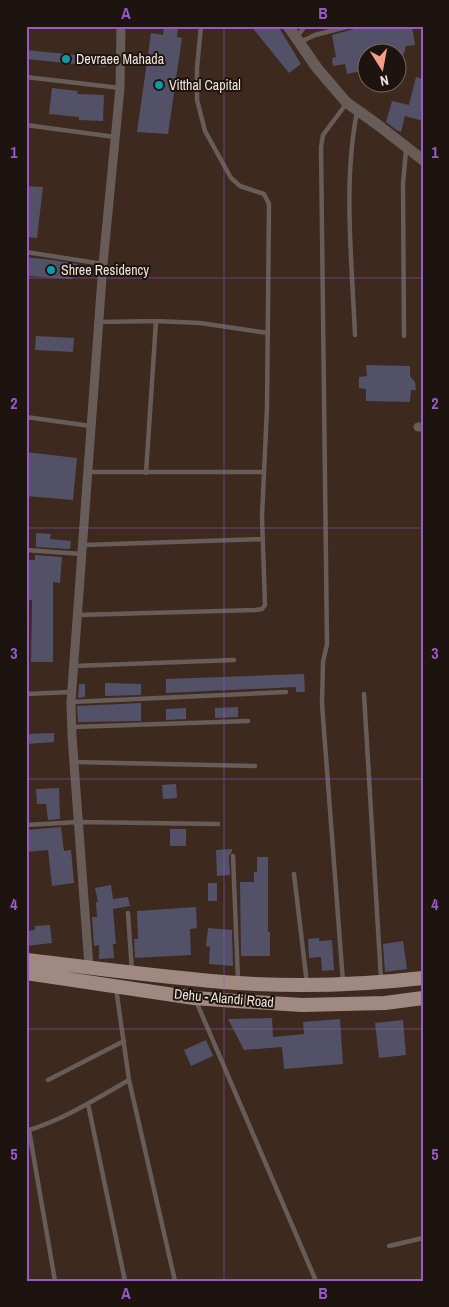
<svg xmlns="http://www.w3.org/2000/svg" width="449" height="1307" font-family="'Archivo Narrow',sans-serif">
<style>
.building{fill:#535167}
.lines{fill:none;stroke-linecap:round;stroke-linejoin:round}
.service{stroke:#675c58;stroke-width:4.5}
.minor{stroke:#675c58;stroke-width:9}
.tertiary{stroke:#675c58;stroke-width:11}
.primary{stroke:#a08981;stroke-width:14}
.grid{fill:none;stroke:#985ac6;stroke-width:1;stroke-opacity:0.55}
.culture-dot{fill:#0f9aa8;stroke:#1d140f;stroke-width:2}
.labels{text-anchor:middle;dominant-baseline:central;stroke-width:4;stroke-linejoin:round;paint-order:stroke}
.poi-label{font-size:14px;fill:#f1e4dd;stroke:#1d140f;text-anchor:start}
.street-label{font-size:14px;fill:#f1e4dd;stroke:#1d140f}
.neatline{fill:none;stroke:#985ac6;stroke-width:2}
.grid-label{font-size:16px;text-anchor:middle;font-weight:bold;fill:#985ac6}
</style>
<rect width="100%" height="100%" fill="#3d291e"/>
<path class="building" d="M164 26H178L177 37 182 38 168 134 137 132 151 33 163 35Z
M251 26H278L301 64 289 73Z
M365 26H412L415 45 406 46 399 70H396V48L366 52V70L347 74 345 64 333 66 332 58 336 57 332 35Z
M26 50 106 58V67L26 59Z
M416 77 423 79V121L405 116 401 132 398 131 386 122 392 101 409 105Z
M52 88 78 91 77 94 104 95 103 121 79 120V117L49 114Z
M26 186 43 187 37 238 26 237Z
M26 257 52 260 78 264 72 279 26 276Z
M36 336 74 338 73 352 35 350Z
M366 365 410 366V376L415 382 416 390H411L410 402 366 401V389L359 388V377L367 376Z
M26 452 77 458 73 500 26 496Z
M36 533 51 534 50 539 71 541 70 549 36 547Z
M35 555 62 557 60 583 53 582V662H31L32 600H26V560H35Z
M304 674 305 692H296V687L166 693V679Z
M105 683 141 684V695L105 696Z
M79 684H85V697L78 698Z
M141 703V721L78 722 77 706Z
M238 707V717L215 718V708Z
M186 708V719L166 720V709Z
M54 733V742L26 744V734Z
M176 784 177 798 163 799 162 785Z
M59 788 60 819 48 820 46 804H37L36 789Z
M61 827 64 851 71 850 74 883 52 886 48 850 26 852V830Z
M170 829H186V846H170Z
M232 849V852L229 856 230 875 217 876 216 850Z
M257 857H268V932H270V956H241L240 882H254V872H257Z
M208 883H217V901H208Z
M111 885 113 899 128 897 130 906 113 909 116 944H113L114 958 99 959V945L94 946 92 917H97L96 902H98L95 888Z
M196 907 197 928 190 929 191 955 135 958 134 939H138L137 911Z
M50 925 52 943 26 946V931L35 930V926Z
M208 928 232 930 233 966 209 964 210 947 206 946Z
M319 938V941L332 940 334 970 322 971 321 957 309 958 308 939Z
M403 941 407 969 385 972 383 944Z
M272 1018 273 1037 304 1034 303 1022 340 1019 343 1064 284 1069 282 1047 244 1050 228 1019Z
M403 1020 406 1055 379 1058 375 1023Z
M206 1040 213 1056 191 1066 184 1050Z"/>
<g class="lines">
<path class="service" d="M297 37 305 26
M300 42 315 35 350 26
M26 77 120 88
M26 125 115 137
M26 252 103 264
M99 322 156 321 200 323 268 333
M355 335C352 263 343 182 357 112
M404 336 403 184 406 150
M26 417 91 426
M88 472H264
M146 473 156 321
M83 545 263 539
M26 550 82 554
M77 615 255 610 262 609 265 605 262 517 267 408 269 204 264 194 240 186 231 178 205 131 197 100V68L201 26
M74 666 234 660
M26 694 72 692
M364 694 381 979
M71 702 286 692
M72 727 248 721
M74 762 255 766
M26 825 78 822 218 824
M233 856 238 980
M294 874 307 984
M128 913 132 972
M343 982 322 704 323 662 327 644 321 147 323 135 346 104
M116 988 129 1080 175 1281
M196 1001 316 1281
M48 1080 124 1041
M88 1104 125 1281
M29 1130 55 1281
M26 1131C63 1120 96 1099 129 1080
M389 1246 423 1238"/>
<path class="minor" d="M418 427H423
M89 967 72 736 71 702 103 264 120 88 121 26"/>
<path class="tertiary" d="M288 26 317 68 346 102 378 125 423 160"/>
<path class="primary" d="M26 960C96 968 167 978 237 983 299 987 362 985 423 978
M26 973 194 998 236 1001 302 1005 385 1003 423 998"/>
</g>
<path class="grid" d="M224 26V1281M26 278H423M26 528H423M26 779H423M26 1029H423"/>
<g class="culture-dot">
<circle cx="66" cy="59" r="5"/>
<circle cx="159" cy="85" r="5"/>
<circle cx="51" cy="270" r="5"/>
</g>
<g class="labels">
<g class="poi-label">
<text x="76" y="59">Devraee Mahada</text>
<text x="169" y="85">Vitthal Capital</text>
<text x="61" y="270">Shree Residency</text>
</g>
<g class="street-label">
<text transform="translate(224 998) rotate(5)">Dehu - Alandi Road</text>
</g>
</g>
<rect width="449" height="1307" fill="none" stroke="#1d140f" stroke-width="55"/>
<g transform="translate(382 68) rotate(169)"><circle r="24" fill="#1d140f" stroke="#726761"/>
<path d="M0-4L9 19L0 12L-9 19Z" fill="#f49e8a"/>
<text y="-8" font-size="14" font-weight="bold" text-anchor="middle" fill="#f1e4dd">N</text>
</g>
<rect x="28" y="28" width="394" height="1252" class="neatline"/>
<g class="grid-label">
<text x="126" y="19">A</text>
<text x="323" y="19">B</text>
<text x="14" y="158">1</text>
<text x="435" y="158">1</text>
<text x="14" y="409">2</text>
<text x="435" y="409">2</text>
<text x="14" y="659">3</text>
<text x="435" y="659">3</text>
<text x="14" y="910">4</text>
<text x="435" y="910">4</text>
<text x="14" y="1160">5</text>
<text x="435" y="1160">5</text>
<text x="126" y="1299">A</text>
<text x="323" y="1299">B</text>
</g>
</svg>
